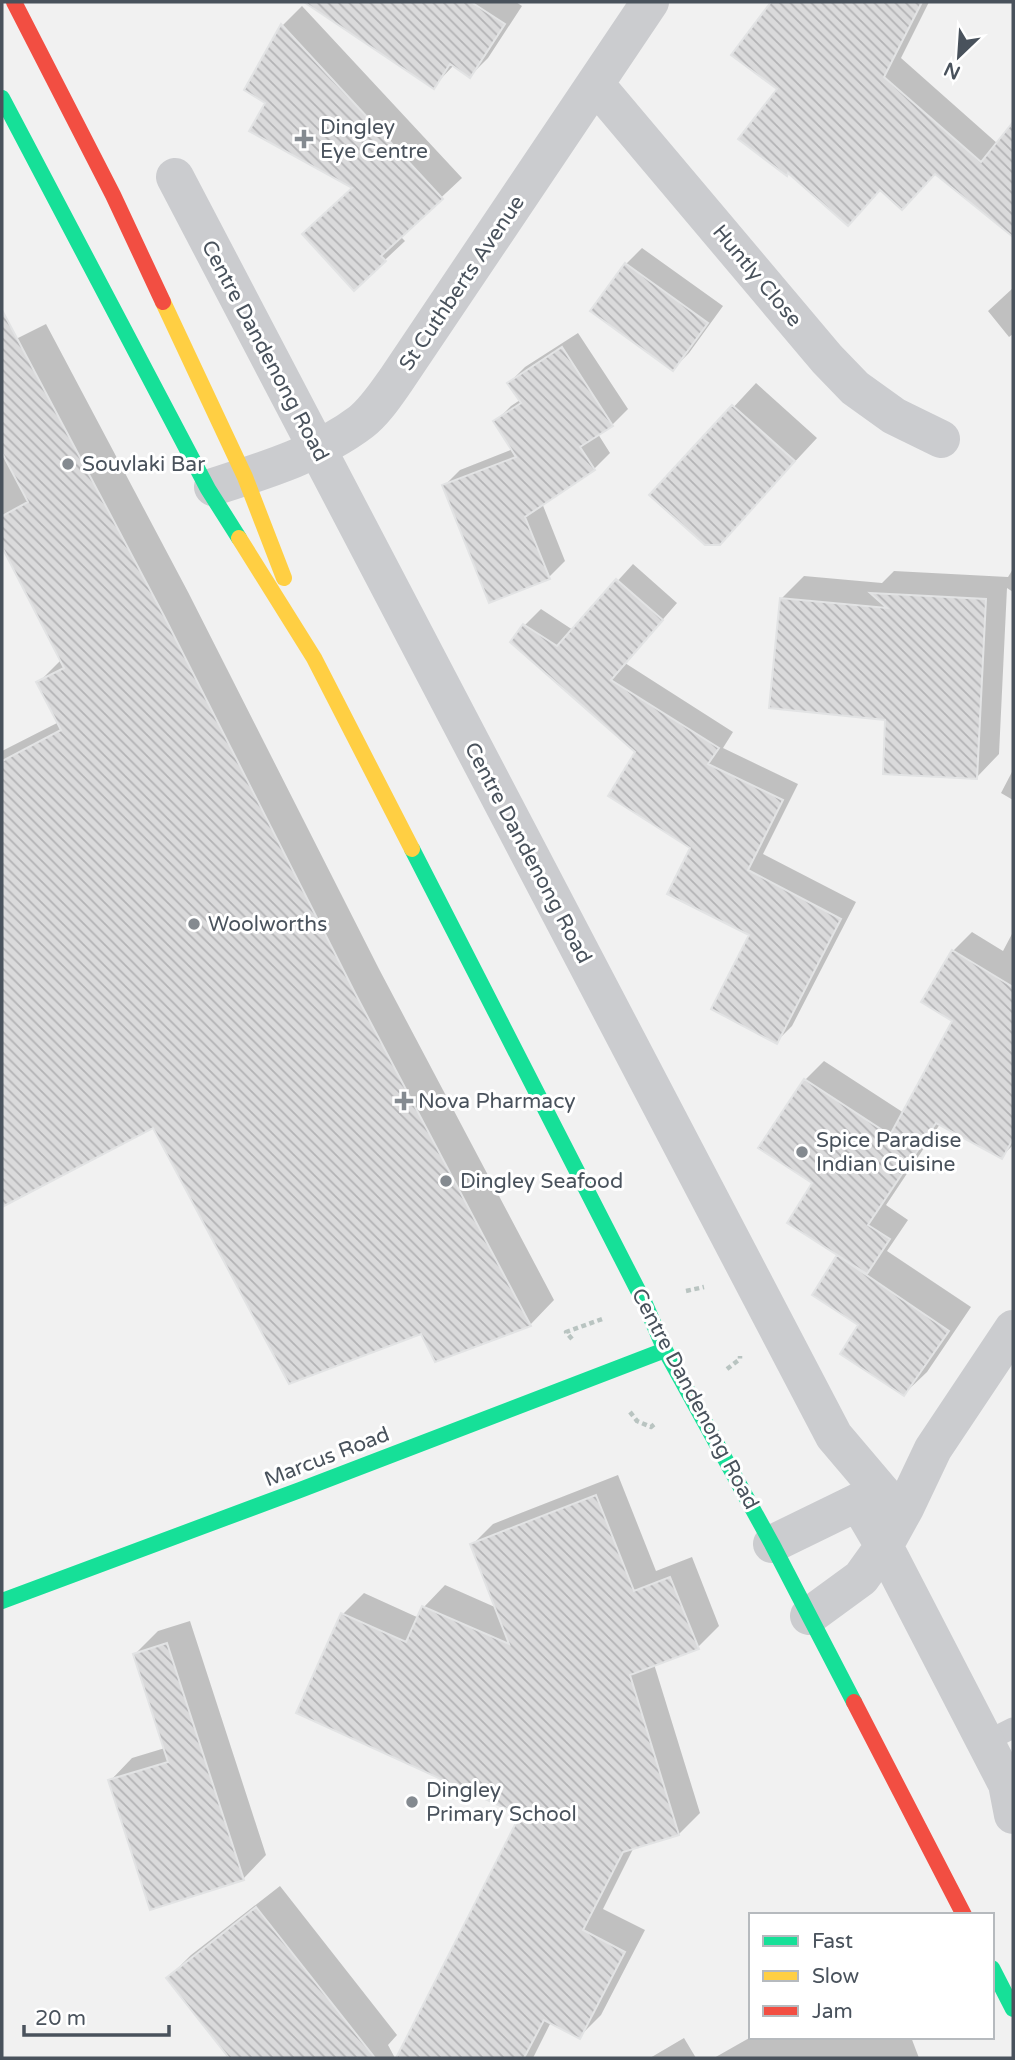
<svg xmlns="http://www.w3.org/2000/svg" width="1015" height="2060" font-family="'Varela Round',sans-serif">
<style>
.shadow{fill:#0003}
.building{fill:url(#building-back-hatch);stroke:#e2e3e4;stroke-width:2}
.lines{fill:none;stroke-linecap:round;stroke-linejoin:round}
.path{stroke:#b9c4c1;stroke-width:4.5;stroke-dasharray:5 3.5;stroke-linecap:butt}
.lane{stroke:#cbcccf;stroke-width:21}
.street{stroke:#cbcccf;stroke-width:38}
.fast{stroke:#16e098;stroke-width:16}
.slow{stroke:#ffcf43;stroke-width:16}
.jam{stroke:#f24e42;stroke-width:16}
.poi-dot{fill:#848a90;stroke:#fff;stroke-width:2.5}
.labels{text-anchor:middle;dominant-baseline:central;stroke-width:6;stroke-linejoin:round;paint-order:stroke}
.poi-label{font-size:21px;fill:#49525c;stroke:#fff;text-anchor:start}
.street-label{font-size:21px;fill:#49525c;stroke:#fff}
</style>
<defs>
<pattern id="building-back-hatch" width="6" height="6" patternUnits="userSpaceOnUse" patternTransform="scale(1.75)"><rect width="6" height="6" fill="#dadadb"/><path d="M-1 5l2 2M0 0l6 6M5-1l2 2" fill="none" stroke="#b3b3b5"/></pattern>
</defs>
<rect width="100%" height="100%" fill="#f1f1f1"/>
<path class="shadow" d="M347 2H516L522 6 488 58 470 76 454 65 433 87 335 20Z
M773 2H929L901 58 998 144 1013 125V235L936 172 779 89 734 55Z
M302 6 462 178 400 236 405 241 354 289V187L267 102 246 90 283 25Z
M642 248 723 306 689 353 673 369 592 310 626 264Z
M1013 288V334L1009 337 988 311Z
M46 324 188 592 379 969 554 1300 530 1325 436 1360 421 1332 154 1125 2 1205V751L59 722 38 683 62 659 2 544V346Z
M578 333 628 409 612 425 598 434 610 453 594 469 542 503 565 561 549 577 490 601 444 486 460 470 513 449 495 422 511 406 520 400 509 383 525 367Z
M756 383 817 438 719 543 652 495Z
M633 564 677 603 625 663 733 732 723 748 798 784 763 854 856 902 792 1026 776 1042 752 934 693 848 638 752 525 625 541 609 573 630Z
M1013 569V592L1007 588 999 754 977 777 887 718 781 599 804 576 882 583 894 571 1008 577Z
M1013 770V800L1001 793Z
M972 932 1003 951 1013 932V1145L1001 1157 940 1124 886 1205 908 1220 887 1251 971 1307 927 1372 904 1394 861 1325 838 1256 840 1255 815 1183 761 1147 805 1080 824 1061 904 1113 954 1020 953 951Z
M618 1475 656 1571 692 1557 719 1626 698 1647 654 1664 700 1813 679 1834 634 1847 603 1909 645 1930 601 2015 579 2037 551 2022 533 2058H462L411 2033 523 1814 343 1614 364 1593 419 1618 424 1607 445 1585 497 1608 472 1545 493 1524Z
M190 1621 266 1855 244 1878 151 1908 110 1781 132 1758 165 1748 135 1654 158 1631Z
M280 1886 397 2035 388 2045 395 2058H231L168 1978 191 1955Z
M751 2037H911L919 2058H714Z
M684 2038 696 2058H650Z"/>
<path class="building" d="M304 2H471L505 24 470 78 450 64 434 89Z
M771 2H922L884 77 981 162 1013 122V237L935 174 902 210 880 190 848 226 788 173 787 176 738 139 777 89 731 55Z
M281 24 443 199 381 256 386 261 354 291 302 234 352 188 249 131 265 103 244 90Z
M625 263 708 323 673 371 590 311Z
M2 310 164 616 355 993 531 1326 435 1362 421 1334 289 1384 153 1128 2 1207V761L61 730 36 682 64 668 2 547V516L28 502 2 453Z
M562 347 613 426 580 447 595 470 525 517 550 579 489 603 442 485 516 457 493 421 521 403 507 383Z
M732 405 795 461 720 545H705L649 495Z
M616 579 663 620 611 680 719 748 708 764 783 800 748 870 841 919 777 1044 711 1009 749 935 667 894 690 848 608 796 635 752 510 642 523 624 557 646Z
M870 593 986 599 977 779 883 774 885 720 769 708 780 598 887 608Z
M952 950 1013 987V1139L1002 1159 936 1123 868 1225 890 1239 867 1274 787 1223 812 1183 758 1148 804 1079 890 1135 952 1021 921 1002Z
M837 1255 949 1331 904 1396 840 1354 858 1325 812 1295Z
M596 1495 634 1591 670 1577 699 1649 630 1675 679 1835 623 1852 583 1930 625 1952 580 2039 544 2020 524 2058H396L520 1815 296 1713 341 1613 406 1642 422 1606 509 1644 470 1544Z
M167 1643 244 1880 150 1910 108 1780 168 1762 133 1654Z
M256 1907 375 2058H229L166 1978Z"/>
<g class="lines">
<path class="path" d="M686 1291 704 1287
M572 1339 566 1332 605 1318
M727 1369 740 1359V1356
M630 1412 637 1421 651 1427 656 1423"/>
<path class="lane" d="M985 1742 1013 1728"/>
<path class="street" d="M596 85 827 359 855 388 894 416 941 439
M175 177 834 1436 901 1515
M213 487C263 471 319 454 361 422 375 411 386 394 396 380L650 2
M858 1502 884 1546 1007 1784 1013 1815
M772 1544 858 1502 878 1490
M809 1616 861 1578 884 1546 905 1508 933 1449 1013 1329"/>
<path class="fast" d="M2 98 208 489 239 538
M412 849 645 1304 665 1350 772 1544 854 1702
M2 1601 300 1490 665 1350
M992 1968 1013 2009"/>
<path class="slow" d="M163 302 245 477 284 578
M239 538 314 658 412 849"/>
<path class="jam" d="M14 2 113 195 163 302
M854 1702 964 1915"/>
</g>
<g class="poi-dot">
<path d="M300.5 128.5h7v7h7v7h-7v7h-7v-7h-7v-7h7z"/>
<circle cx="68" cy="464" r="7"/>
<circle cx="194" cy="924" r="7"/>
<path d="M400.5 1090.5h7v7h7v7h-7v7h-7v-7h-7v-7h7z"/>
<circle cx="802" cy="1152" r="7"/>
<circle cx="446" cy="1181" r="7"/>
<circle cx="412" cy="1802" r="7"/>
</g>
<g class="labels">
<g class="poi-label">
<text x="320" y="127">Dingley<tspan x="320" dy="24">Eye Centre</tspan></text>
<text x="82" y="464">Souvlaki Bar</text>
<text x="208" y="924">Woolworths</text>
<text x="418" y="1101">Nova Pharmacy</text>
<text x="816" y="1140">Spice Paradise<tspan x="816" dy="24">Indian Cuisine</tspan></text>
<text x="460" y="1181">Dingley Seafood</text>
<text x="426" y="1790">Dingley<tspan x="426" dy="24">Primary School</tspan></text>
</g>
<g class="street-label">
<text transform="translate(757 276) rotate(50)">Huntly Close</text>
<text transform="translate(462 283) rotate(-56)">St Cuthberts Avenue</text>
<text transform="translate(265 351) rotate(62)">Centre Dandenong Road</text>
<text transform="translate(528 853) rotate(62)">Centre Dandenong Road</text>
<text transform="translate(695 1399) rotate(62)">Centre Dandenong Road</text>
<text transform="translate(327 1457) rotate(-21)">Marcus Road</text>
</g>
</g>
<rect width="1015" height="2060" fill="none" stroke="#49525c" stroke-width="7"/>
<rect x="749" y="1913" width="245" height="126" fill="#ffffff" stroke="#b6babe" stroke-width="2"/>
<rect x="763" y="1936" width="35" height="10" fill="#16e098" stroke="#b6babe" stroke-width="2"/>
<text x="812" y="1948" font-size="21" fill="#49525c">Fast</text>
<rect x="763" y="1971" width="35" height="10" fill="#ffcf43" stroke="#b6babe" stroke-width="2"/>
<text x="812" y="1983" font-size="21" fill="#49525c">Slow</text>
<rect x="763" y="2006" width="35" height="10" fill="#f24e42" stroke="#b6babe" stroke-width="2"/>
<text x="812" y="2018" font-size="21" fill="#49525c">Jam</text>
<g transform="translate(959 56) rotate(205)" stroke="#ffffff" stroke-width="5" paint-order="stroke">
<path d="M0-5L12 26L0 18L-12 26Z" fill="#49525c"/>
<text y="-10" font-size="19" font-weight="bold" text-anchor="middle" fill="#49525c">N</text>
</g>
<path d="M24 2025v10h145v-10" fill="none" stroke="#49525c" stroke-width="3.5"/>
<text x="35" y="2025" font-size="21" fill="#49525c" stroke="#ffffff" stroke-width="5" paint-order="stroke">20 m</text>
</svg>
